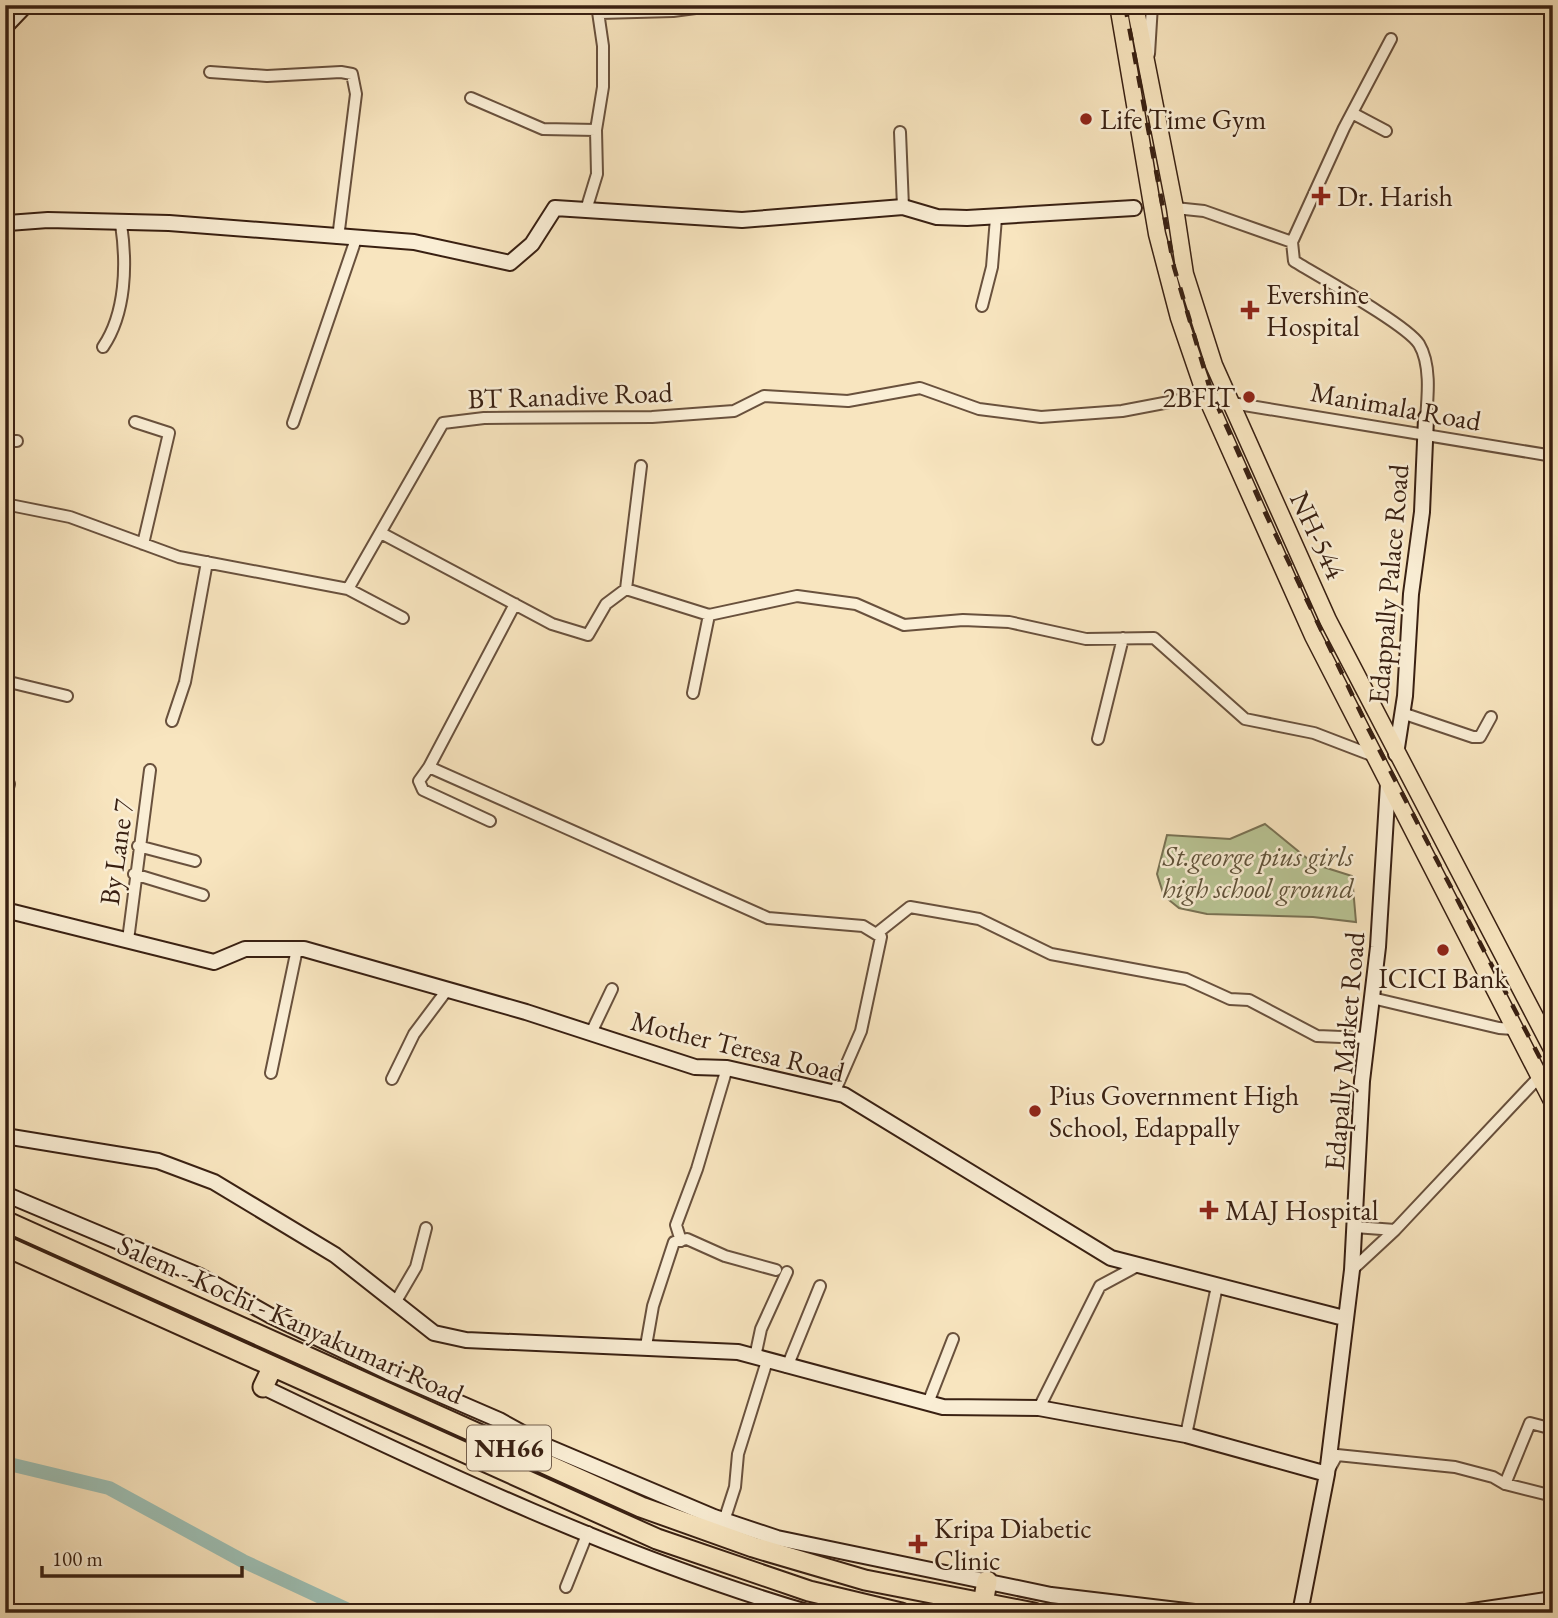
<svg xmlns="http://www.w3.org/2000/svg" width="1558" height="1618" font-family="'EB Garamond',serif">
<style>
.green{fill:#b9c595;stroke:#797254;stroke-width:2}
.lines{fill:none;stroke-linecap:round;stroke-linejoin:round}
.canal{stroke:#9dbfb4;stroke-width:14}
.street-casing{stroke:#69513d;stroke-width:14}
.secondary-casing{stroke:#392012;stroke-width:18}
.primary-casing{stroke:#392012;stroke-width:19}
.highway-casing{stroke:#392012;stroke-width:23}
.street{stroke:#faeed5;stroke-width:10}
.secondary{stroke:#faeed5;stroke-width:14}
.primary{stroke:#f8e5bf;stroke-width:16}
.highway{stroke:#f8e5bf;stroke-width:19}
.rail{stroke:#392012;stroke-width:4.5;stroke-dasharray:12 12;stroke-linecap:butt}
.poi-dot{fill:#8f2418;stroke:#faeed5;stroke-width:2.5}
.labels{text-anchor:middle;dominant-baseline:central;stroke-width:5;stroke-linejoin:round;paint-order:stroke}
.shield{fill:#faeed5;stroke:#735e4c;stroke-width:2}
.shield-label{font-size:26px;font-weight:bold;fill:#392012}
.poi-label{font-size:28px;fill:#392012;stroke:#faeed5;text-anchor:start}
.street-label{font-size:28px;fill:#392012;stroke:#faeed5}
.park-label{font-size:28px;font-style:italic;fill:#5f5239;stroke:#faeed5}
</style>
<rect width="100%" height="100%" fill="#f8e5bf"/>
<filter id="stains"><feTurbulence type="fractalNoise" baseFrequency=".00286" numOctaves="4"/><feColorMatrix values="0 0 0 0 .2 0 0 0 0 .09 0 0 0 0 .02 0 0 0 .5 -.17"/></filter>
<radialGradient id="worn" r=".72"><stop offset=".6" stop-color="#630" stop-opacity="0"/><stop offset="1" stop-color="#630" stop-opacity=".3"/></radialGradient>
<path class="green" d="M1265 824 1314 864 1352 876 1356 922 1313 917 1207 914 1179 908 1164 896 1157 874 1167 835 1230 839Z"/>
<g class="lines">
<path class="canal" d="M5 1463 109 1488 243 1561 355 1613"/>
<g class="street-casing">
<path id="street" d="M600 13 673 11 718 5
M1149 54 1152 5
M210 72 267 76 341 72 352 74 356 94 338 238
M471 98 543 129 596 130
M1352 113 1386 131
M900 132 903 207
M1175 208 1204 211 1292 242 1344 128 1391 39
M586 210 597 174 596 130 603 87V46L597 5
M1292 242 1294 261C1318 276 1406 324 1419 344 1431 364 1428 395 1426 418
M982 306 992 267 996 218
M103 347C126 313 127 264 121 224
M135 422 169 433 143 544
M293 423 356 239
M5 441H17
M5 504 70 517 179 557 348 589 443 423 484 418 652 417 734 411 764 396 848 401 920 388 979 409 1041 417 1122 411 1206 395 1232 403 1553 456
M381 533 552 624 588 635 606 604 626 589 709 615 797 596 856 604 904 625 963 620 1009 622 1086 639 1154 638 1245 719 1314 733 1374 756
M348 589 403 618
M626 589 641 466
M515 604 429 767 768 918 863 926 881 937 861 1031 834 1093
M5 681 67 696
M693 693 709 615
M1402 713 1473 737H1480L1491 717
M172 721 185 682 207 562
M1098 739 1123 638
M429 767 419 781 423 790 490 821
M5 798 9 784
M138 846 195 861
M134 874 203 895
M876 934 910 907 979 919 1051 954 1186 979 1230 999 1249 1000 1317 1036 1367 1038
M128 940 150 770
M1372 998 1499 1028 1513 1029 1512 1026
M591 1033 612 989
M271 1073 297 949
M392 1079 414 1034 447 990
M1355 1227 1395 1230
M681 1241 676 1225 697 1169 727 1068
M1352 1270 1395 1230 1539 1077
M395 1303 416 1267 426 1228
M646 1346 653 1306 674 1242 687 1239 725 1256 776 1270
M755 1357 761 1329 787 1272
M787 1367 820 1286
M928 1403 953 1339
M1039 1408 1100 1286 1139 1265
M1186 1435 1217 1286
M1330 1468 1337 1455 1455 1467 1493 1477 1505 1484 1553 1496
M1505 1484 1530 1423 1553 1429
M724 1521 735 1487 738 1454 767 1361
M566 1587 588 1532
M759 1613 763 1599"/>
</g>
<g class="secondary-casing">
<path id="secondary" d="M5 27 26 5
M5 205V233
M8 223 48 220 169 223 414 242 510 263 532 244 555 208 742 220 903 207 937 217 967 218 1134 208
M1396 754 1405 696 1411 594 1422 512 1426 418
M5 910 214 962 245 949H304L526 1012 695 1067 727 1068 844 1095 1111 1258 1344 1318
M5 1136 158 1161 214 1182 335 1255 434 1333 466 1340 738 1352 943 1407 1039 1408 1186 1435 1327 1474
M5 1194 200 1276 271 1316 388 1372 499 1420 546 1446 714 1517 777 1538 1051 1595 1203 1613
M263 1387C440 1472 622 1558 810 1613
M1300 1613 1327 1474 1352 1270 1362 1081 1378 947 1388 784
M1459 1613 1553 1599"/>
</g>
<g class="primary-casing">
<path id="primary" d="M1118 5 1157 234 1179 318 1205 394 1313 636 1553 1103
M1135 5 1175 208 1185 274 1214 365 1328 620 1553 1051"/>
</g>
<g class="highway-casing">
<path id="highway" d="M5 1221 641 1507 753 1547 865 1580 1034 1613
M5 1246 657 1539 809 1591 901 1613
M263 1387 272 1368
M983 1604 987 1581"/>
</g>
<use href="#street" class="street"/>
<use href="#secondary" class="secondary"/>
<use href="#primary" class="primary"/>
<use href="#highway" class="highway"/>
<path class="rail" d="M1125 5 1174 267 1210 389 1260 502 1369 730 1553 1083"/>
</g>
<g class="poi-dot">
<circle cx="1086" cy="119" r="7"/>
<path d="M1317.5 185.5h7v7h7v7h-7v7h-7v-7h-7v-7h7z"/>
<path d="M1246.5 299.5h7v7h7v7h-7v7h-7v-7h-7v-7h7z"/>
<circle cx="1249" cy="397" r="7"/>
<circle cx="1443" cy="950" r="7"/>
<circle cx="1035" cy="1111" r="7"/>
<path d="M1205.5 1199.5h7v7h7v7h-7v7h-7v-7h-7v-7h7z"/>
<path d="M914.5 1533.5h7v7h7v7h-7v7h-7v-7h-7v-7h7z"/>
</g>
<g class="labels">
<rect class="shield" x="467" y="1425.5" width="84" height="45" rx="5"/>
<g class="shield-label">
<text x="509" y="1448">NH66</text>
</g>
<g class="poi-label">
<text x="1100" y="119">Life Time Gym</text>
<text x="1337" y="196">Dr. Harish</text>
<text x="1266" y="294">Evershine<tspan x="1266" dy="32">Hospital</tspan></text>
<text x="1235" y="397" text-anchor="end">2BFIT</text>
<text x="1443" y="978" text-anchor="middle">ICICI Bank</text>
<text x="1049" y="1095">Pius Government High<tspan x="1049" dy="32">School, Edappally</tspan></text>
<text x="1225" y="1210">MAJ Hospital</text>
<text x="934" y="1528">Kripa Diabetic<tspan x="934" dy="32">Clinic</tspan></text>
</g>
<g class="street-label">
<text transform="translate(570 395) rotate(-2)">BT Ranadive Road</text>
<text transform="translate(1396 406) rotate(10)">Manimala Road</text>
<text transform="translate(1318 535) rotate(65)">NH-544</text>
<text transform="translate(1388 584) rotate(-85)">Edappally Palace Road</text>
<text transform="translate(116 852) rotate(-82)">By Lane 7</text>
<text transform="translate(738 1046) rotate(14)">Mother Teresa Road</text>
<text transform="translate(1344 1051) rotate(-85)">Edapally Market Road</text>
<text transform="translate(291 1319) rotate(24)">Salem - Kochi - Kanyakumari Road</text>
</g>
<g class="park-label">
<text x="1258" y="856">St.george pius girls<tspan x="1258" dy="32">high school ground</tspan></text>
</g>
</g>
<rect width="1558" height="1618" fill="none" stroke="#f8e5bf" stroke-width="28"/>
<rect x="7" y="7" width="1544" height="1604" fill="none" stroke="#392012" stroke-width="3.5"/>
<rect x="14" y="14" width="1530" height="1590" fill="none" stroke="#392012" stroke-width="2"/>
<path d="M42 1566v10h200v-10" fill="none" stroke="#392012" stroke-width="3.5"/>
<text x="52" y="1566" font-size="21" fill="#392012" stroke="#faeed5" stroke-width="5" paint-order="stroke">100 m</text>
<rect width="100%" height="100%" filter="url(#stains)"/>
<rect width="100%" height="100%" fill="url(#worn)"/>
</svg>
